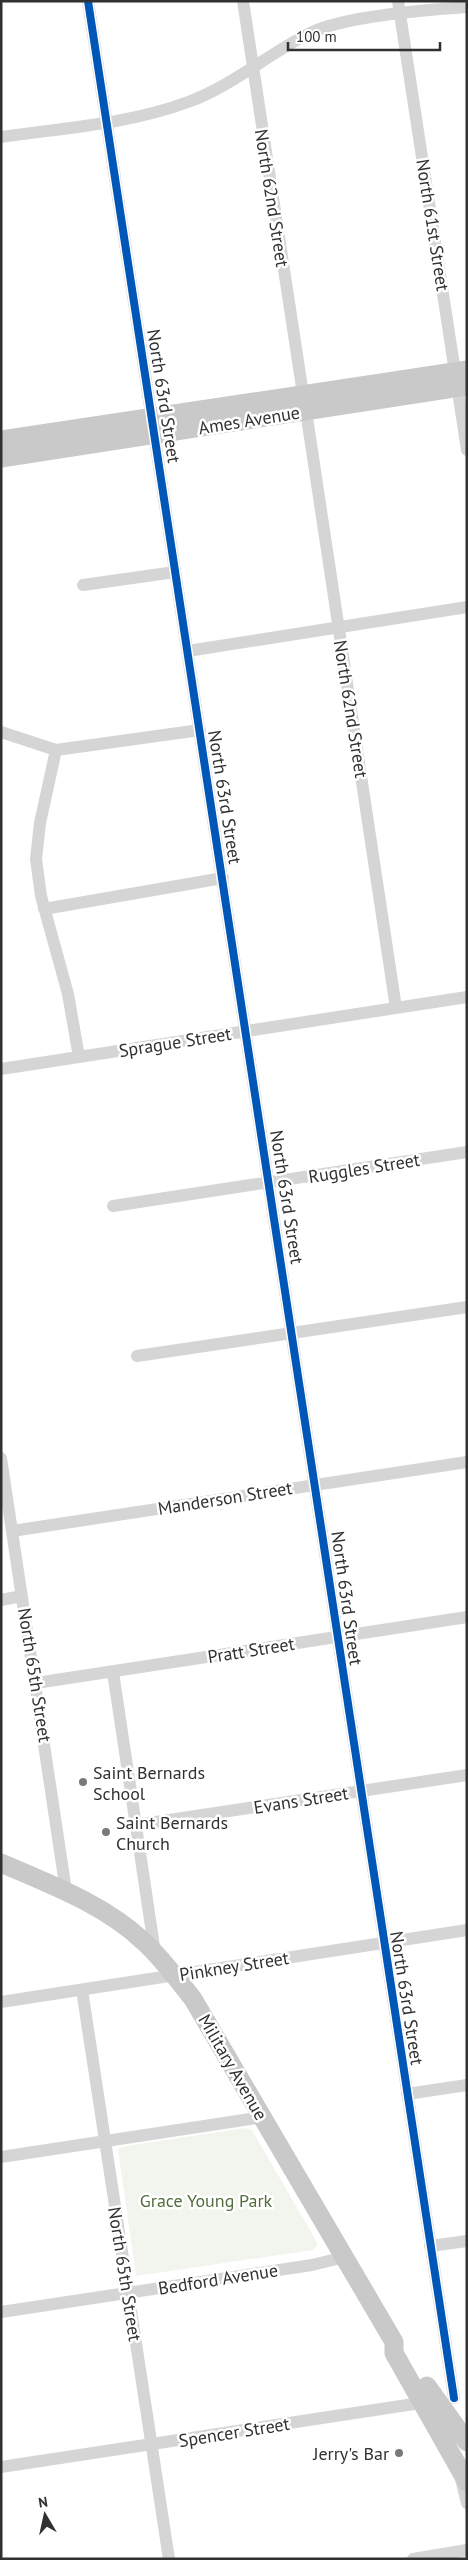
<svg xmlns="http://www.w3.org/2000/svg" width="468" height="2560" font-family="'PT Sans',sans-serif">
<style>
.green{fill:#f1f5ed}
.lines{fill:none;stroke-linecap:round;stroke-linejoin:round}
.minor{stroke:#d5d5d5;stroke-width:12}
.primary{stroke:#c9c9c9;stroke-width:19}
.cycleway-casing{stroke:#fff;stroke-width:11}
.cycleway{stroke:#0057b8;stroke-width:8}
.poi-dot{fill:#797979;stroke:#fff;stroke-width:2}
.labels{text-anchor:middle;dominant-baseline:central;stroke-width:5;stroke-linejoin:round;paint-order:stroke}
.street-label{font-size:18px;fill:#313131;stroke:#fff}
.poi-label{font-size:18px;fill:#313131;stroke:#fff;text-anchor:start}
.park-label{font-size:18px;fill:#526d3d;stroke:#fff}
</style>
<rect width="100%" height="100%" fill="#fff"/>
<path class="green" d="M245 2128 252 2130 318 2244 313 2250 136 2276 118 2149 126 2146Z"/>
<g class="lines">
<path class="minor" d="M88 1 454 2398
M243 1 303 394
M398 1 467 450
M1 137C63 128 129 124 188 102 232 86 268 54 310 33 345 16 426 10 467 7
M306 411 396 1008
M83 585 175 572
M188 651 467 607
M1 732 56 750 200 730
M56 750 40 823 36 859 41 896 68 994 79 1057
M44 909 223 878
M1 1069 467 997
M113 1206 467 1152
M137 1356 467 1307
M1 1458 66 1891
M12 1531 467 1462
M1 1600 22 1596
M113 1672 155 1953
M36 1683 467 1617
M136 1825 467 1775
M82 1990 169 2559
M1 2002 467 1930
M407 2094 467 2085
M1 2157 263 2117
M430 2246 467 2241
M1 2312 312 2265 345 2257
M1 2467 427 2402
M460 2475 467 2503
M413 2559 467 2550"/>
<path class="primary" d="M1 440 467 370
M1 458 467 386
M1 1863C49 1884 104 1904 143 1941 162 1958 177 1979 193 1999L394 2342V2353L467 2482
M427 2386 467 2442"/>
<g class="cycleway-casing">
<path id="cycleway" d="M88 1 454 2398"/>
</g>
<use href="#cycleway" class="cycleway"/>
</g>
<g class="poi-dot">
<circle cx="83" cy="1782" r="5"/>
<circle cx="106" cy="1832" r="5"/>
<circle cx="399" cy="2453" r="5"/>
</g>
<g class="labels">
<g class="street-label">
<text transform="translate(272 198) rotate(81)">North 62nd Street</text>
<text transform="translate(433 225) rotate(81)">North 61st Street</text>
<text transform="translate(164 396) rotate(81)">North 63rd Street</text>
<text transform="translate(249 420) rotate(-9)">Ames Avenue</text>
<text transform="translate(351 709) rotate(81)">North 62nd Street</text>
<text transform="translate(225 797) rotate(81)">North 63rd Street</text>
<text transform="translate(175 1042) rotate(-9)">Sprague Street</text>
<text transform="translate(364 1168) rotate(-9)">Ruggles Street</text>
<text transform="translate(287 1197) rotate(81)">North 63rd Street</text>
<text transform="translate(225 1498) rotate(-9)">Manderson Street</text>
<text transform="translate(347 1598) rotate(82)">North 63rd Street</text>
<text transform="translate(251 1650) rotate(-9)">Pratt Street</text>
<text transform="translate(35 1675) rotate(81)">North 65th Street</text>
<text transform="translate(301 1800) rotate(-9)">Evans Street</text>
<text transform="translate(234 1966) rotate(-9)">Pinkney Street</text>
<text transform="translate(407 1998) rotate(81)">North 63rd Street</text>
<text transform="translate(233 2067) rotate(60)">Military Avenue</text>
<text transform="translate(125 2274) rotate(81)">North 65th Street</text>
<text transform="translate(218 2279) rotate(-9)">Bedford Avenue</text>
<text transform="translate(234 2432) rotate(-9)">Spencer Street</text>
</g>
<g class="poi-label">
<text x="93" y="1772">Saint Bernards<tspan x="93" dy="21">School</tspan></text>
<text x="116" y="1822">Saint Bernards<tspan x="116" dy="21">Church</tspan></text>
<text x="389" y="2453" text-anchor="end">Jerry's Bar</text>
</g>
<g class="park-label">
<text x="206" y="2200">Grace Young Park</text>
</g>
</g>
<rect width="468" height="2560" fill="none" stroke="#313131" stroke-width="5"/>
<g transform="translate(45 2515) rotate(351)" stroke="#ffffff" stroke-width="4" paint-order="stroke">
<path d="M0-4L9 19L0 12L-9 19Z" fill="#313131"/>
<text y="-8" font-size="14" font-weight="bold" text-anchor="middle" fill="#313131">N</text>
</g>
<path d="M288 42v8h152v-8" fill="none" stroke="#313131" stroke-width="2.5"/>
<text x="296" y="42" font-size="15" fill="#313131" stroke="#ffffff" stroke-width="4" paint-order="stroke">100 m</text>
</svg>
